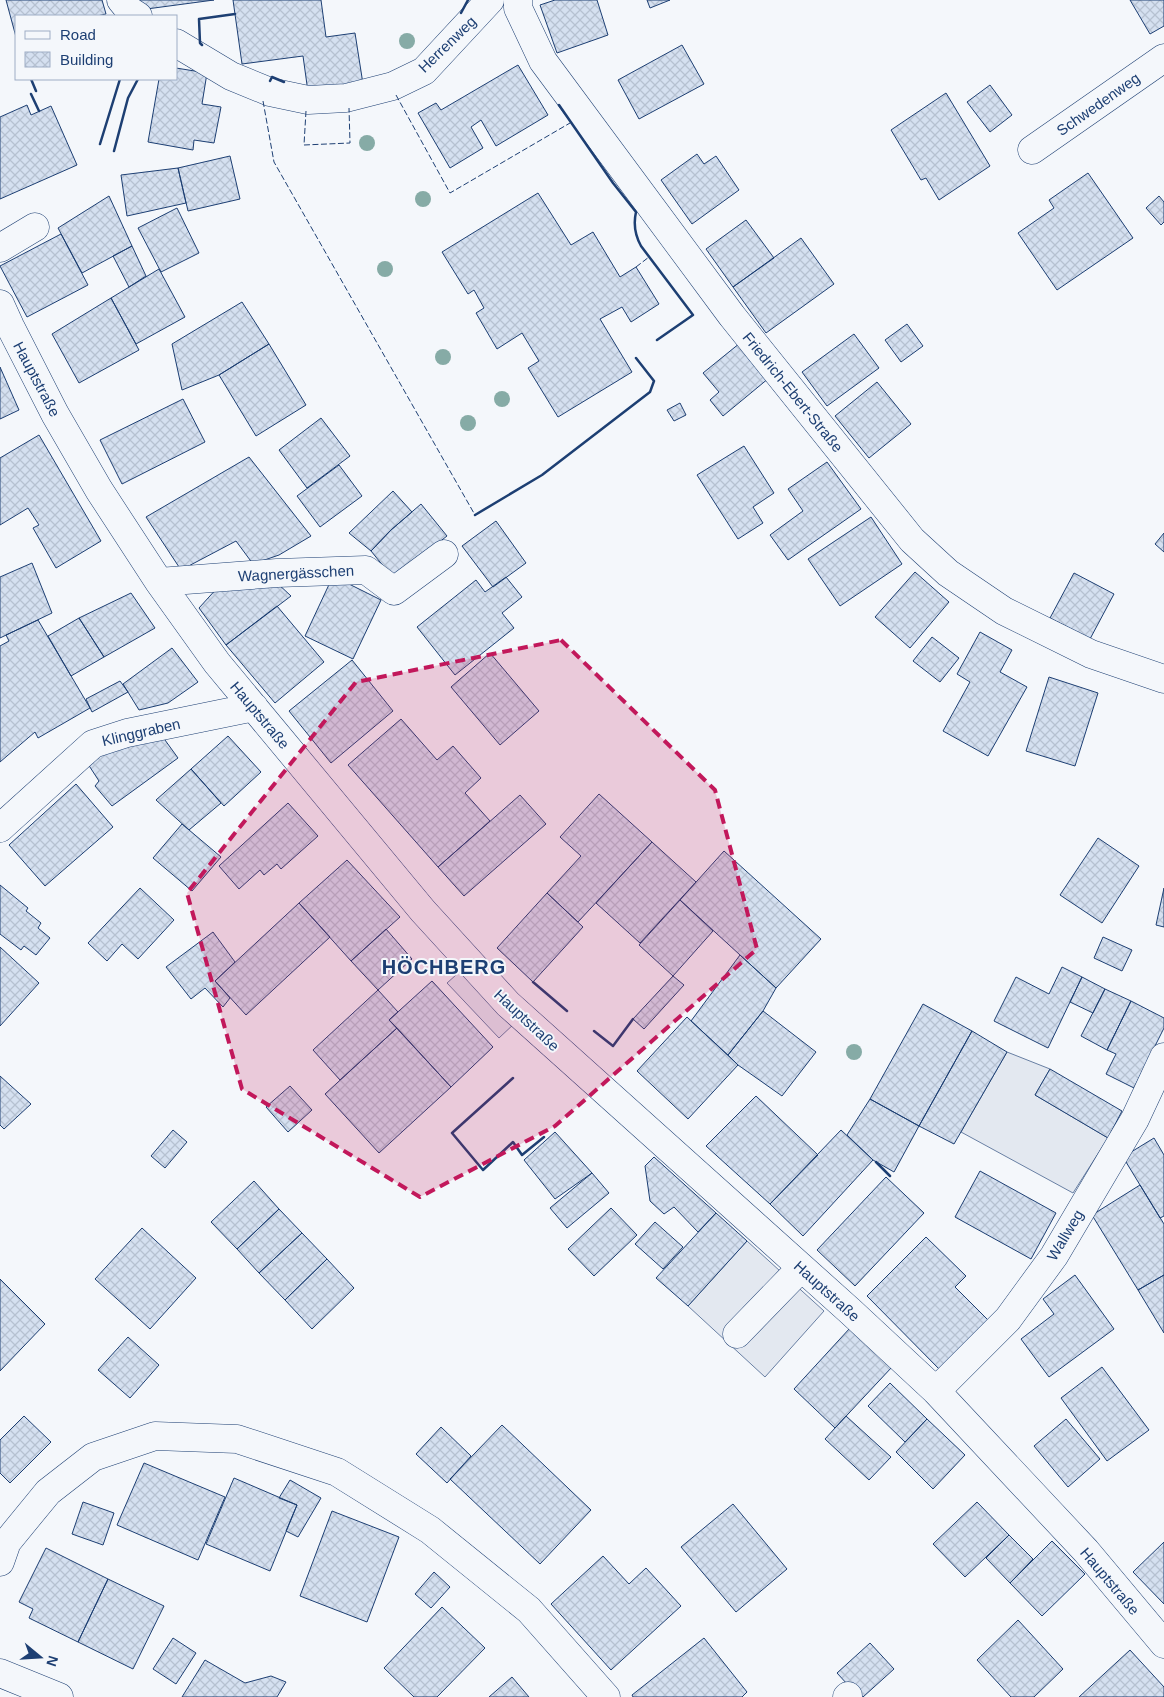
<svg xmlns="http://www.w3.org/2000/svg" width="1164" height="1697" font-family="Arial,sans-serif">
<style>
.parking{fill:#e3e8f0;stroke:#687fa3}
.building{fill:url(#building-cross-hatch);stroke:#1d3f73}
.lines{fill:none;stroke-linecap:round;stroke-linejoin:round}
.minor-casing{stroke:#1d3f73;stroke-width:29}
.minor{stroke:#f4f7fb;stroke-width:28}
.fence{stroke:#1d3f73;stroke-width:1;stroke-dasharray:6 2.5;stroke-linecap:butt}
.wall{stroke:#1d3f73;stroke-width:2.5}
.tree{fill:#86aba6}
.marked{fill:#c2185b;fill-opacity:0.2;stroke:#c2185b;stroke-width:4;stroke-dasharray:10 6;stroke-linejoin:round}
.labels{text-anchor:middle;dominant-baseline:central;stroke-width:4;stroke-linejoin:round;paint-order:stroke}
.street-label{font-size:15px;fill:#1d3f73;stroke:#f4f7fb}
.district-label{font-size:20px;font-weight:bold;letter-spacing:1px;fill:#1d3f73;stroke:#f4f7fb}
</style>
<defs>
<pattern id="building-cross-hatch" width="8" height="8" patternUnits="userSpaceOnUse" patternTransform="scale(1.25)"><rect width="8" height="8" fill="#d5e0f0"/><path d="M0 0l8 8M0 8l8-8" fill="none" stroke="#b6c1d1"/></pattern>
</defs>
<rect width="100%" height="100%" fill="#f4f7fb"/>
<path class="parking" d="M465 967 516 1022 499 1038 447 983Z
M1007 1052 1050 1069 1035 1095 1108 1138 1073 1193 961 1132Z
M747 1241 824 1311 765 1377 688 1306Z"/>
<path class="building" d="M6 0H102L106 14 97 16H16V37Z
M137 0H214L139 10Z
M233 0H321L326 37 355 33 363 84 308 92 303 56 242 64Z
M555 0H597L608 35 557 53 540 5Z
M647 0H670L650 8Z
M1130 0H1164V26L1150 34Z
M682 45 704 84 639 119 618 80Z
M518 65 548 115 496 146 481 120 471 127 483 148 450 168 418 113 436 103 441 110Z
M176 68 207 73 202 104 221 107 214 143 194 140 193 150 148 142 159 79H176Z
M990 85 1012 115 990 132 967 102Z
M946 93 990 166 939 200 926 178 921 180 891 130Z
M27 105 31 115 51 106 77 165 0 199V117Z
M697 154 704 164 716 156 739 190 692 224 661 180Z
M230 156 240 199 188 211 178 168Z
M178 168 186 203 127 216 121 175Z
M1088 173 1133 238 1057 290 1018 233 1054 208 1049 200Z
M538 193 571 245 593 232 620 277 636 267 659 304 631 322 622 307 600 319 632 372 558 417 528 368 539 361 522 333 497 349 476 313 484 308 474 290 468 294 442 252Z
M109 196 132 246 82 273 58 228Z
M1159 196 1164 202V222L1161 225 1146 208Z
M177 208 199 253 161 272 138 228Z
M746 220 774 258 733 287 706 249Z
M61 234 88 285 27 317 0 266Z
M801 238 834 284 766 333 733 287Z
M132 246 146 276 129 287 113 256Z
M159 269 185 317 136 344 111 298Z
M111 298 139 350 79 383 52 334Z
M242 302 269 344 219 375 182 390 172 344Z
M907 324 923 346 901 362 885 340Z
M854 334 879 368 827 406 802 372Z
M740 343 769 378 723 416 710 400 719 392 703 373Z
M269 344 306 405 256 436 219 375Z
M0 367 19 410 0 419Z
M877 382 911 424 869 458 835 416Z
M183 399 205 442 122 484 100 440Z
M680 403 686 415 674 421 667 410Z
M321 418 350 456 307 488 279 450Z
M39 435 101 541 56 568 33 528 39 525 28 508 0 525V458Z
M744 446 774 493 753 507 763 523 738 539 697 475Z
M249 457 311 536 279 555 253 564 236 541 181 570 146 517Z
M827 462 861 509 788 560 770 535 803 511 788 489Z
M339 465 362 496 320 527 297 496Z
M393 491 412 512 391 530 371 551 349 533Z
M421 504 447 536 393 578 371 551 391 530Z
M871 517 902 564 840 606 808 559Z
M496 521 526 563 493 587 462 546Z
M1164 533V552L1155 544Z
M32 563 52 613 0 638V577Z
M915 572 949 602 910 648 875 617Z
M1074 573 1114 594 1090 639 1050 618Z
M333 576 381 600 353 659 305 636Z
M506 577 522 597 502 613 514 628 455 675 417 627 476 580 485 592Z
M276 582 291 596 226 645 199 608 219 586Z
M131 593 155 628 104 657 79 618Z
M277 606 324 662 275 703 226 645Z
M79 618 104 657 71 676 48 636Z
M38 620 90 708 38 738 35 732 0 762V646L9 641 6 635Z
M980 632 1012 650 1000 672 1027 687 988 756 943 731 970 682 957 674Z
M932 637 959 658 940 682 913 661Z
M172 648 198 682 168 703 139 710 123 684Z
M490 653 539 711 500 745 451 687Z
M352 660 393 711 331 763 289 711Z
M1049 677 1098 693 1075 766 1026 751Z
M120 681 128 692 92 712 86 699Z
M401 719 437 760 453 746 481 778 465 793 490 821 438 867 348 765Z
M157 729 178 758 112 806 95 786 99 781 86 761Z
M228 736 261 772 224 806 191 769Z
M191 769 221 803 189 830 156 800Z
M76 784 113 827 45 886 9 845Z
M599 794 652 842 578 922 547 893 581 856 560 837Z
M520 795 546 824 464 896 438 867Z
M288 803 318 836 281 869 277 864 264 875 260 870 239 889 219 866Z
M182 824 221 857 192 891 153 858Z
M1098 838 1139 866 1102 923 1060 895Z
M652 842 696 882 640 943 596 903Z
M724 851 821 939 776 988 680 900Z
M347 860 400 917 351 961 299 903Z
M0 885 28 908 26 911 41 923 38 928 50 938 36 955 24 946 21 950 0 934Z
M140 888 174 920 138 959 122 944 107 961 88 943Z
M1164 888V927L1156 925Z
M547 893 583 927 533 982 497 948Z
M680 900 713 931 673 976 639 945Z
M299 903 330 937 246 1015 215 981Z
M386 929 412 959 378 990 351 961Z
M213 932 235 962 215 981 230 998 223 1007 205 988 191 999 166 967Z
M1103 937 1132 950 1122 971 1094 958Z
M0 947 39 983 0 1026Z
M740 955 776 988 763 1011 728 1055 691 1021Z
M1062 967 1082 977 1048 1048 994 1021 1016 977 1049 994Z
M673 976 684 985 644 1029 633 1019Z
M1082 977 1105 989 1093 1013 1070 1002Z
M432 981 493 1047 451 1087 389 1020Z
M1105 989 1131 1001 1107 1050 1081 1036Z
M378 990 398 1012 389 1020 397 1028 340 1080 313 1050Z
M1131 1001 1164 1018V1028L1134 1088 1106 1074 1116 1054 1107 1050Z
M923 1004 972 1031 919 1126 870 1099Z
M763 1011 816 1052 782 1096 738 1065 728 1055Z
M687 1017 738 1065 688 1119 637 1071Z
M397 1028 451 1087 379 1153 325 1094Z
M972 1031 1007 1052 954 1144 919 1126Z
M1050 1069 1122 1111 1108 1138 1035 1095Z
M0 1076 31 1104 4 1129 0 1125Z
M290 1086 312 1110 288 1132 266 1107Z
M756 1096 818 1155 770 1204 706 1146Z
M870 1099 919 1126 894 1172 873 1160 847 1135Z
M173 1130 187 1142 165 1168 151 1156Z
M841 1130 873 1160 803 1236 770 1204Z
M555 1132 592 1173 555 1199 524 1160Z
M1154 1138 1164 1155V1216L1160 1218 1123 1157Z
M654 1157 716 1213 698 1232 674 1207 664 1214 650 1201 645 1166Z
M980 1171 1056 1213 1031 1259 955 1217Z
M592 1173 609 1193 567 1228 550 1208Z
M886 1177 924 1213 855 1286 817 1250Z
M254 1181 279 1209 237 1249 211 1222Z
M1140 1185 1164 1224V1275L1138 1290 1092 1215Z
M611 1208 637 1235 594 1276 568 1249Z
M279 1209 302 1233 259 1273 237 1249Z
M716 1213 747 1241 688 1306 656 1278Z
M655 1222 683 1247 663 1269 635 1244Z
M142 1228 196 1278 150 1329 95 1279Z
M302 1233 327 1259 285 1300 259 1273Z
M926 1237 966 1276 955 1287 991 1323 942 1372 867 1296Z
M327 1259 354 1288 312 1329 285 1300Z
M1075 1275 1114 1329 1049 1377 1021 1339 1054 1314 1043 1299Z
M1164 1275V1333L1138 1290Z
M0 1279 45 1324 0 1371Z
M850 1328 892 1367 835 1428 794 1389Z
M128 1337 159 1365 130 1398 98 1370Z
M1102 1367 1149 1430 1107 1461 1061 1398Z
M890 1383 927 1419 905 1442 868 1406Z
M24 1416 51 1442 10 1483 0 1473V1440Z
M846 1416 891 1457 869 1480 825 1439Z
M927 1419 965 1455 933 1489 896 1452Z
M1066 1419 1100 1459 1068 1487 1034 1446Z
M502 1425 591 1510 540 1564 450 1479Z
M441 1427 471 1456 447 1483 416 1454Z
M144 1463 225 1497 198 1560 117 1525Z
M234 1478 297 1505 270 1571 206 1544Z
M290 1480 321 1498 298 1537 286 1531 297 1505 279 1498Z
M83 1502 114 1513 103 1545 72 1534Z
M977 1502 1009 1535 965 1577 933 1544Z
M733 1504 787 1569 736 1612 681 1547Z
M332 1511 399 1537 367 1622 300 1596Z
M1009 1535 1033 1559 1010 1583 986 1558Z
M1052 1541 1085 1574 1042 1616 1010 1583Z
M1164 1542V1604L1133 1572Z
M46 1548 108 1579 78 1642 29 1618 33 1609 19 1602Z
M603 1556 629 1584 646 1568 681 1606 611 1670 551 1604Z
M434 1572 450 1587 431 1608 415 1594Z
M108 1579 164 1606 133 1669 78 1642Z
M442 1607 485 1648 437 1697H414L384 1668Z
M1018 1620 1063 1669 1034 1697H1011L977 1660Z
M173 1638 196 1653 176 1684 153 1669Z
M704 1638 747 1692 742 1697H633L632 1695Z
M870 1643 894 1669 863 1697H859L837 1673Z
M1130 1650 1164 1687V1697H1079Z
M205 1660 245 1683 271 1676 286 1682 277 1697H182Z
M512 1677 529 1697H489Z"/>
<g class="lines">
<g class="minor-casing">
<path id="minor" d="M121 0 130 11 138 16
M518 0V8L543 61 732 316 912 540 948 573 1004 611 1091 654 1164 679
M176 43 231 76 270 92 308 100 346 98 393 86 424 71 490 0
M1032 150 1164 58
M0 248 35 227
M0 304 10 326 55 414 99 490 159 582 217 663 423 911 508 1004 850 1311 936 1391 1086 1551 1164 1644
M159 582 277 573 366 570 394 591 444 554
M0 828 93 744 127 733 254 707
M737 1334 801 1268
M936 1391 1008 1319 1054 1256 1135 1119 1164 1057
M0 1562 7 1542 48 1492 93 1457 155 1436 237 1439 337 1472 430 1530 529 1610 606 1697
M0 1673 59 1697
M847 1697 848 1696"/>
</g>
<use href="#minor" class="minor"/>
<path class="fence" d="M396 95 450 193 570 123
M263 101 274 162 475 515
M306 111 304 145 350 143 349 108
M636 267 649 257"/>
<path class="wall" d="M461 13 468 0
M202 45 200 43 199 19 235 14
M31 79 36 91
M270 81 272 77 284 82
M31 94 39 111
M559 105 613 183 636 212C633 225 635 235 641 246L693 315 657 340
M100 144 120 79
M114 151 128 98 138 79
M475 515 542 475 650 392 654 381 636 358
M533 982 567 1011
M594 1031 613 1046 633 1019
M513 1078 452 1133 483 1170 513 1142 522 1155 544 1137
M876 1162 890 1176"/>
</g>
<g class="tree">
<circle cx="407" cy="41" r="8"/>
<circle cx="367" cy="143" r="8"/>
<circle cx="423" cy="199" r="8"/>
<circle cx="385" cy="269" r="8"/>
<circle cx="443" cy="357" r="8"/>
<circle cx="502" cy="399" r="8"/>
<circle cx="468" cy="423" r="8"/>
<circle cx="854" cy="1052" r="8"/>
</g>
<path class="marked" d="M561 640 715 790 757 949 555 1126 420 1197 242 1089 187 893 356 682Z"/>
<g class="labels">
<g class="street-label">
<text transform="translate(447 44) rotate(-44)">Herrenweg</text>
<text transform="translate(1098 104) rotate(-35)">Schwedenweg</text>
<text transform="translate(37 379) rotate(62)">Hauptstraße</text>
<text transform="translate(793 392) rotate(51)">Friedrich-Ebert-Straße</text>
<text transform="translate(296 573) rotate(-3)">Wagnergässchen</text>
<text transform="translate(260 715) rotate(50)">Hauptstraße</text>
<text transform="translate(141 732) rotate(-13)">Klinggraben</text>
<text transform="translate(527 1020) rotate(43)">Hauptstraße</text>
<text transform="translate(1065 1235) rotate(-59)">Wallweg</text>
<text transform="translate(827 1291) rotate(42)">Hauptstraße</text>
<text transform="translate(1110 1581) rotate(50)">Hauptstraße</text>
</g>
<g class="district-label">
<text x="444" y="967">HÖCHBERG</text>
</g>
</g>
<rect x="15" y="15" width="162" height="65" fill="#f4f7fb" stroke="#9eadc5"/>
<rect x="25" y="31" width="25" height="8" fill="#f4f7fb" stroke="#9eadc5"/>
<text x="60" y="40" font-size="15" fill="#1d3f73">Road</text>
<rect x="25" y="52" width="25" height="15" fill="url(#building-cross-hatch)" stroke="#9eadc5"/>
<text x="60" y="65" font-size="15" fill="#1d3f73">Building</text>
<g transform="translate(40 1657) rotate(108)" stroke="#f4f7fb" stroke-width="4" paint-order="stroke">
<path d="M0-4L9 19L0 12L-9 19Z" fill="#1d3f73"/>
<text y="-8" font-size="14" font-weight="bold" text-anchor="middle" fill="#1d3f73">N</text>
</g>
</svg>
